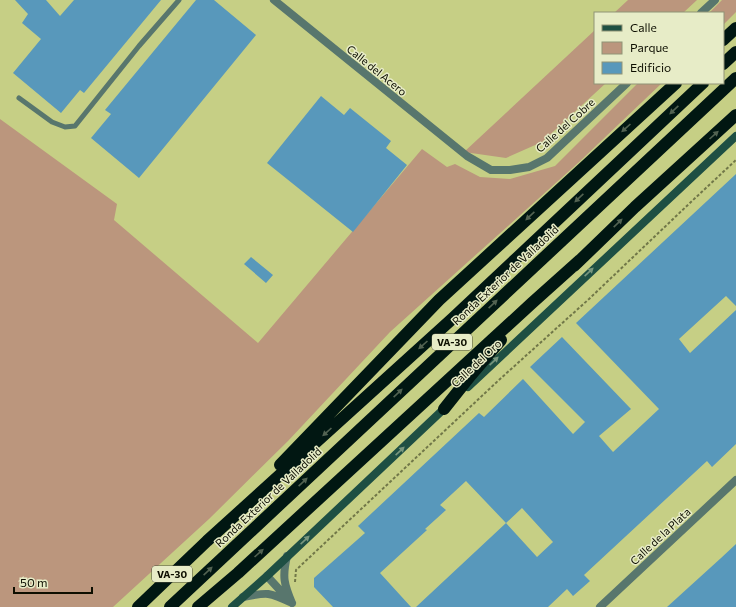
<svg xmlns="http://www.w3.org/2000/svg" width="736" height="607" font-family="Commissioner,sans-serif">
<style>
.green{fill:#bb967d}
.building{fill:#5898bb;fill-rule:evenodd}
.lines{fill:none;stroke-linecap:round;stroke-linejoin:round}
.path{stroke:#717748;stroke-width:2;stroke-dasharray:3 2;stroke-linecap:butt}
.lane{stroke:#58766d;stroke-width:5}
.street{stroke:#58766d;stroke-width:8}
.secondary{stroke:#1e4f43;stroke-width:8}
.highway{stroke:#011712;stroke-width:12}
.oneway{fill:#526251}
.oneway2{fill:#78967e}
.labels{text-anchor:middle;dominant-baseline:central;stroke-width:3;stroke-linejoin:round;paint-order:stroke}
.shield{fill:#e7ecc7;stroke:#4e513c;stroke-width:1}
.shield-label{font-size:10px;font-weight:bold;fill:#0d0e00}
.street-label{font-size:11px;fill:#0d0e00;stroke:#e7ecc7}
</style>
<rect width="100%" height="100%" fill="#c6cf85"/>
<path class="green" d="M628 0H697L683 13H614Z
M722 0H736V12L723 25V13H709Z
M595 30V83H606L542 142 506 158 464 152Z
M638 83H662L578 163 390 332 288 441 209 519 113 607H0V119L117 204 114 220 258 343 422 149 447 167 455 164 480 177 510 179 555 166Z"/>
<path class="building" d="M15 0H46L60 16 74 0H161L84 93 80 90 61 113 13 73 41 39 22 23 28 14Z
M196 0H214L256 35 139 178 91 138 111 114 105 110Z
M321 96 344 115 350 108 391 141 386 148 407 165 353 232 267 163Z
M736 174V306L726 296 679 339 690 353 736 310V444L712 467 707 461 584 575 590 581 573 596 567 589 548 607H416L506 523 466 481 440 505 446 510 425 529 427 530 380 573 411 607H333L314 587V578L365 533 358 526 479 413 484 417 523 379 573 434 585 422 530 367 562 337 631 409 599 436 613 452 659 409 576 323ZM522 508 553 542 537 557 506 523Z
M251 257 273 275 266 283 244 264Z
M736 544V607H667L721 558Z"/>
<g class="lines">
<path class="path" d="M295 582 296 570 500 379 589 299 692 201 736 160"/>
<path class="lane" d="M19 98 52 122 65 127 75 126 139 46 179 0"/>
<path class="street" d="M274 0 467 156 491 170H510L529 167 547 158 627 83
M701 13 715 0
M287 556C282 577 284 584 292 603
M267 576 288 599
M243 597C268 592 269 592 292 603
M600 607 736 480"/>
<path class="secondary" d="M468 387 736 136
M232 607 267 576 448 405"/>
<path class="highway" d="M723 40 736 28
M723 64 736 52
M574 266 635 207 736 115
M444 409 471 375 501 340
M280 465 439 300 676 83
M138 607 207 541 452 319 703 83
M170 607 736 78
M198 607 238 573 532 303 580 260"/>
</g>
<defs><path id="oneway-solid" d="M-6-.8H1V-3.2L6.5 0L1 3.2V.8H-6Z"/></defs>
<g class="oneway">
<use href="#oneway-solid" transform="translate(674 110) rotate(137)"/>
<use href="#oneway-solid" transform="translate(626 128) rotate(138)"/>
<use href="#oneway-solid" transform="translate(714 135) rotate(-42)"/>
<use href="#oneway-solid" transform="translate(579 198) rotate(137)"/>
<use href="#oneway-solid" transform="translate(530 216) rotate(137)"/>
<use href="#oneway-solid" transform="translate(618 223) rotate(-44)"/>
<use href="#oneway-solid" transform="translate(493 304) rotate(-43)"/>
<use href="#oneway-solid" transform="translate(423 345) rotate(138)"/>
<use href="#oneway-solid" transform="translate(398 393) rotate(-43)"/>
<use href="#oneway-solid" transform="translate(327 432) rotate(138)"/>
<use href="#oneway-solid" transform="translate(303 482) rotate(-43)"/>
<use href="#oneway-solid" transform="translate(259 553) rotate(-42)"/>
<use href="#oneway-solid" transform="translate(208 571) rotate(-43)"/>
</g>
<g class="oneway2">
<use href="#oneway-solid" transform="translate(589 272) rotate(-43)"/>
<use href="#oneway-solid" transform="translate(494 361) rotate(-43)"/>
<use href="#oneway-solid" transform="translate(400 451) rotate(-43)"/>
<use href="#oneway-solid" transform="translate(305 540) rotate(-43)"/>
</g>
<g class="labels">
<g class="shield">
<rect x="432" y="334" width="40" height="16" rx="3"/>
<rect x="152" y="566" width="40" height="16" rx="3"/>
</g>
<g class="shield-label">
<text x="452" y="342">VA-30</text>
<text x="172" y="574">VA-30</text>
</g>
<g class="street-label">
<text transform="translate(377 70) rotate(39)">Calle del Acero</text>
<text transform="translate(565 125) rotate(-42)">Calle del Cobre</text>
<text transform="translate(505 275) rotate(-43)">Ronda Exterior de Valladolid</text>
<text transform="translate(476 363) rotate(-43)">Calle del Oro</text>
<text transform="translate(268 497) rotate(-43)">Ronda Exterior de Valladolid</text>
<text transform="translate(660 536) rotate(-43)">Calle de la Plata</text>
</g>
</g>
<rect x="594" y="12" width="130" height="72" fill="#e7ecc7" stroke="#909377"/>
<rect x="602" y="25" width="20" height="6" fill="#1e4f43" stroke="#909377"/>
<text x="630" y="32" font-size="12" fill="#0d0e00">Calle</text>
<rect x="602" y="42" width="20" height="12" fill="#bb967d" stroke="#909377"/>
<text x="630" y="52" font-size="12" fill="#0d0e00">Parque</text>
<rect x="602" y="62" width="20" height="12" fill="#5898bb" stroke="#909377"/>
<text x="630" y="72" font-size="12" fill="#0d0e00">Edificio</text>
<path d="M14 587v6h78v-6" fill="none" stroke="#0d0e00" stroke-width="2"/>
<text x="20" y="587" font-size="12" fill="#0d0e00" stroke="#e7ecc7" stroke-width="3" paint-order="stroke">50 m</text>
</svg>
